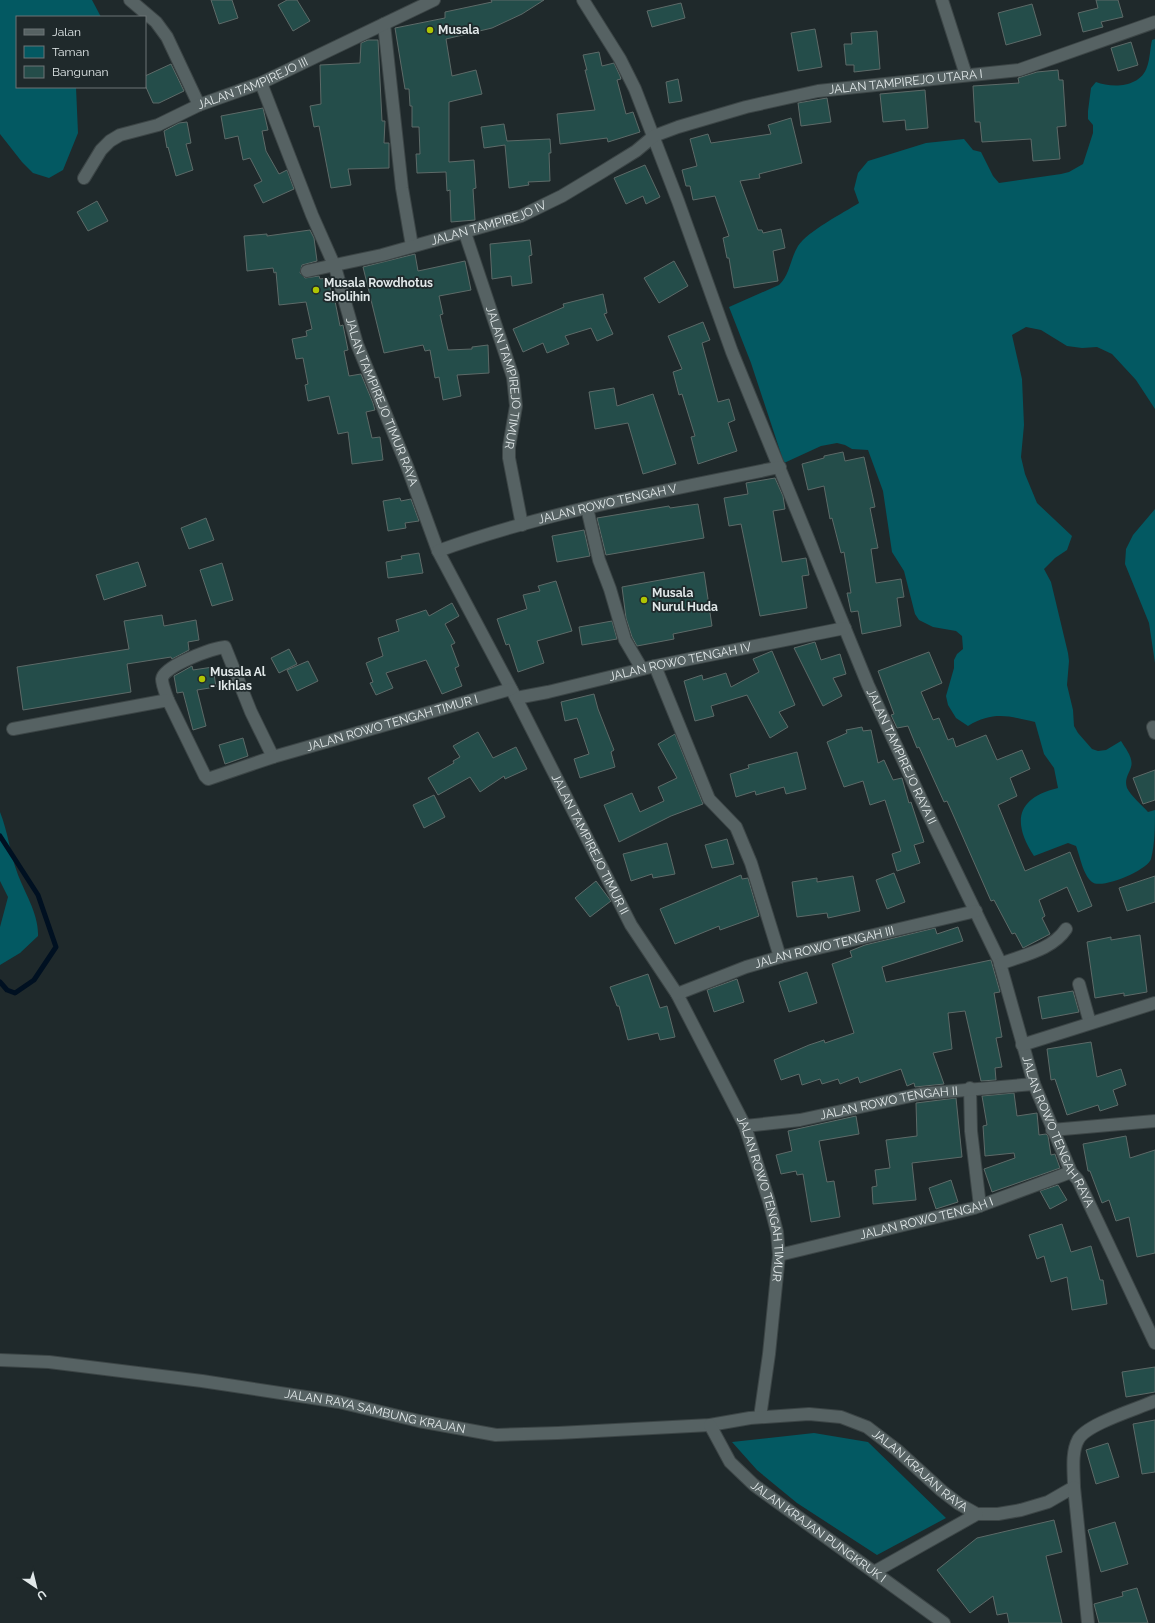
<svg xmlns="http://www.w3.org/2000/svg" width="1155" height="1623" font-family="Raleway,sans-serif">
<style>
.green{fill:#035962}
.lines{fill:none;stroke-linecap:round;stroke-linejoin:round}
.stream{stroke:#001021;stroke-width:5}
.building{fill:#244d4a;stroke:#5d6a68}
.street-casing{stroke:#3c4546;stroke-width:14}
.street{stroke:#566263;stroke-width:12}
.poi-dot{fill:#afc503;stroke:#1f292b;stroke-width:1.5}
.labels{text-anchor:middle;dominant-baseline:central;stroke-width:3.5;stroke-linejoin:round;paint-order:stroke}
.poi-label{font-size:12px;font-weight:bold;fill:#e1e8e9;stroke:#1f292b;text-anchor:start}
.street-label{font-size:12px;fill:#e1e8e9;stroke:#1f292b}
</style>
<rect width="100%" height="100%" fill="#1f292b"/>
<path class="green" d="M0 0H92L101 17H17V87H76L78 133 63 170 49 178 33 173 22 162 0 134Z
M1155 39V409L1136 380 1112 354 1097 347 1082 348 1067 346 1041 330 1026 327 1012 335 1022 379 1024 425 1021 457 1025 474 1037 503 1072 536 1067 550 1055 558 1044 569 1051 582 1068 653 1069 661 1067 685 1073 710 1074 726 1078 733 1092 749 1098 751 1106 750 1121 741C1125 748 1134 758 1131 767 1129 774 1124 779 1127 788 1131 796 1142 805 1148 812L1155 810C1155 826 1155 844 1151 859 1148 870 1101 890 1092 882 1083 875 1080 856 1076 846L1068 843 1034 856C1012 822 1016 798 1058 788L1054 768 1044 754 1035 722C1009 716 993 711 968 726L956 718 948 705 946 696 954 668V660L957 654 963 649 962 636 956 631 933 627 919 620 915 614 904 571 892 552 883 491 868 450 852 449 845 445 837 443 821 446 784 463 751 363 729 307 779 285C790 275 790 259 798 246 808 231 843 213 859 203L854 189 858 173 868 161 926 143 964 139 973 150 981 152 993 176 999 183 1061 174 1069 172 1083 164 1093 133V125L1088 119V111L1091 88 1096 82C1112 88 1140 88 1147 67 1150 59 1150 49 1152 40Z
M1155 509V663L1149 623 1125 564 1126 549 1133 535Z
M0 812C8 832 10 853 17 872 24 892 39 914 38 936L20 953 0 965V927L8 897 0 881Z
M814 1433 868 1442 946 1518 877 1555 797 1503 757 1470 732 1442Z"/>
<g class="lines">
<path class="stream" d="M0 836 38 895 56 947 34 980 15 993 7 990 0 982"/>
</g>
<path class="building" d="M211 0H232L238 18 219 24Z
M287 0H297L310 21 293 31 278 5Z
M491 0H544L522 14 492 28 446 39 452 76 476 70 482 94 449 102V162L474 160 476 188 473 189 475 220 451 222 450 190 447 191 446 172 417 173 416 154H420L419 127H412V106H410L409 89H405L395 28 445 18V12L492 2Z
M1096 0H1118L1123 17 1101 22 1103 27 1083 32 1078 13 1098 8Z
M681 3 685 18 652 27 647 11Z
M1032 4 1041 35 1006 45 998 13Z
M815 29 822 67 798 71 791 33Z
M877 31 880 69 854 72V65H846L844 44H852L851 33Z
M368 40H378L382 121H385L384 143H389V168L348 169 351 185 331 188 319 126 314 127 310 106 321 104 320 65 360 63 361 43Z
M1131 42 1138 65 1118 71 1111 48Z
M599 52 602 66 614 63 620 76 621 79 617 80 626 114 633 112 640 132 608 142 607 138 560 144 557 114 595 110 585 70H587L583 55Z
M171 64 184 91 159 103H153L145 85V76Z
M1058 70 1059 80H1063L1066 126 1057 127 1060 159 1033 161 1031 139 982 142 980 122H975L973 86 1019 83 1018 78 1037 72Z
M678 79 682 101 669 103 666 82Z
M925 90 928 128 906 130 905 120 883 122 880 94Z
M827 98 831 122 801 126 798 103Z
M263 108 268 130 262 131 266 151 279 174 287 170 294 189 263 203 254 185 262 181 250 158 243 160 238 136 225 139 221 116Z
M791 118 802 163 759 174 760 178 740 181 758 230H762L763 233 781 229 785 248 773 251 778 281 734 288 729 258H727L723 238 729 236 715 196 693 200 690 186H686L682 170 697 166 690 139 708 134 711 143 771 134 768 125Z
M187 122 191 143 186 144 193 170 176 176 168 147 167 148 164 131 179 123Z
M504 124 507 141 550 139 551 153H549L550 181 528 182 529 185 509 188 505 145 484 148 481 127Z
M645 165 660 197 646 204 643 196 626 204 614 178Z
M97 201 108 221 88 231 77 212Z
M310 230 314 238 317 261 302 265 300 273 305 278 319 276 320 279 329 278 332 302 335 301 340 326 343 325 348 350 344 351 349 376 361 374 373 403 375 410 366 412 372 438 380 437 383 460 352 464 348 432 338 434 329 396 308 401 305 385 308 384 303 358 296 359 292 339 307 336 306 331 312 329 306 302 279 305 276 272 274 273 273 268 247 271 244 236 267 234V236Z
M530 240 532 255 529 256 532 283 512 286 511 276 492 279 490 244Z
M415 254 418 271 465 261 471 290 439 296 443 314 440 315 448 350 472 349V347L488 345 489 373 457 375 461 396 443 400 439 377 435 378 430 350 425 351 423 345 384 353 363 267Z
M674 261 688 286 659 303 644 278Z
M603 294 607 313 604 314 613 334 597 341 591 328 565 336 569 344 547 353 543 343 523 352 513 329 564 307 563 304Z
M703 322 710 340 702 343 718 402 729 399 735 420 728 423 737 451 698 464 691 437 695 436 682 394 679 395 673 372 682 369 668 336Z
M614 388 617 406 653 394 676 464 643 474 628 423 595 429 589 392Z
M843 452 845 461 864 457 875 507 870 508 878 548 871 549 876 583 901 579 904 597 897 598 901 626 862 634 858 611 851 612 847 593H851L844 552 841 553 832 518 830 519 824 486 808 490 802 464 824 458V456Z
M775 478 783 496 785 509 773 511 782 562 806 558 809 575 802 576 807 608 760 616 741 524 729 526 724 498 748 494 746 483Z
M400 498 401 501 411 499 419 521 405 523 406 528 388 531 383 501Z
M698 504 704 538 606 555 597 518 669 506 670 508Z
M206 518 214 540 189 549 181 528Z
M584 530 590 556 557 562 552 536Z
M419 553 423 573 388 578 386 562 402 559 401 556Z
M138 562 146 586 104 600 96 575Z
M222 563 233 600 212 606 200 570Z
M704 572 712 626 673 634 674 639 637 646 632 637 626 618 622 587Z
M556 581 572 631 537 641 544 663 518 672 509 644 506 645 497 619 527 609 523 595 540 591 538 586Z
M452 603 459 616 445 624 455 643 451 645 459 666 455 668 462 686 442 694 426 660 386 673 393 688 376 695 370 683 373 682 366 663 383 656 378 638 399 631 396 620 426 610 429 616Z
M162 615 164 626 196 620 199 640 188 642 189 650 172 659 171 657 127 664 131 692 23 710 17 667 129 649 124 621Z
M612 621 617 639 582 645 579 627Z
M815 642 821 660 840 654 846 674 833 678 842 696 823 706 794 648Z
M289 649 297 664 279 673 271 658Z
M772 651 795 705 779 712 788 727 770 738 747 695 711 706 714 716 695 721 684 681 702 675 703 680 726 673 731 687 759 672 753 659Z
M929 652 942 683 921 692 933 720 939 718 948 740 953 738 956 747 986 735 997 760 1022 750 1030 769 1010 778 1017 796 998 805 1025 871 1070 852 1092 906 1078 912 1067 887 1039 900 1045 916 1042 918 1050 934 1023 948 1015 933 1012 934 994 900 991 901 955 819 947 801 944 802 919 747 917 748 908 726 897 728 891 715 894 714 878 671Z
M308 661 318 681 297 691 287 670Z
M192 666 193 670 213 667 216 687 197 690 206 726 193 730 183 692 177 693 174 676Z
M594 694 598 709 614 750 611 752 615 767 580 778 574 759 589 754 577 718 565 721 561 702Z
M862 727 863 731 871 730 878 763 884 760 893 780 902 778 909 803 911 802 924 842 914 845 920 863 897 871 892 854 901 851 885 800 870 805 863 781 844 787 827 742 847 733 846 730Z
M478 732 493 758 516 747 527 769 505 779 504 776 480 792 470 777 438 795 428 778 454 763 453 761 460 757 453 746Z
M675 734 703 804 671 816 619 842 604 805 632 793 640 812 664 801 658 787 677 778 658 744Z
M243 738 248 756 225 764 219 745Z
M797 752 806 789 786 794 784 787 756 795 755 791 736 797 730 774 749 768 748 765Z
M1155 770V800L1143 804 1133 778Z
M434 795 445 817 424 828 413 805Z
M727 839 734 864 712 868 705 845Z
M667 843 675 874 653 878 652 874 631 881 623 854Z
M894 873 905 902 887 909 876 880Z
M741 875 742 879 748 878 759 916 720 930 719 926 675 944 660 909Z
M853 876 860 911 828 918 827 913 797 917 792 882 817 878V882Z
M1155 876V902L1127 911 1119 888Z
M596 881 611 901 590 917 575 898Z
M958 927 963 941 882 967 886 982 991 960 1000 992 994 993 1002 1037 996 1038 1002 1067 995 1068 996 1080 981 1081 965 1011 948 1013 952 1049 933 1053 944 1084 915 1087 914 1083 907 1086 901 1069 860 1083 858 1077 840 1084 838 1079 822 1084 820 1079 802 1085 799 1074 781 1080 774 1060 809 1045 824 1040 825 1043 854 1033 832 964 852 957 850 951 865 945 935 928 937 934Z
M1140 935 1147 992 1124 996V993L1095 998 1087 942 1111 937V940Z
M807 972 817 1003 789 1012 779 982Z
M648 974 660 1008 667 1006 675 1037 660 1040 658 1033 628 1040 619 1006H617L610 987Z
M737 979 744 1002 714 1012 707 990Z
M1073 991 1079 1012 1042 1019 1038 997Z
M1091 1042 1097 1077 1121 1069 1126 1085 1113 1090 1118 1105 1100 1111 1098 1105 1067 1115 1055 1079 1051 1080 1047 1049Z
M1014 1093 1017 1116 1037 1113 1039 1135 1046 1134 1048 1136 1051 1155 1055 1154 1060 1168 992 1192 984 1169 1015 1158 1014 1153 985 1156 983 1126 987 1125 982 1096Z
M956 1098 962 1157 912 1163 916 1200 873 1204 872 1187 877 1186 875 1170 890 1168 886 1140 917 1136 916 1103Z
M856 1116 859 1134 819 1141 827 1182 834 1181 840 1217 811 1222 803 1174 797 1175 796 1171 781 1174 776 1155 792 1151 788 1131Z
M1126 1136 1130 1158 1155 1150V1253L1137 1257 1129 1217 1116 1221 1109 1200 1102 1203 1090 1171H1088L1083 1144Z
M951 1180 958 1202 936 1209 929 1188Z
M1058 1185 1067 1200 1050 1209 1040 1191Z
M1062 1224 1071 1252 1091 1246 1100 1280H1103L1107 1304 1072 1310 1067 1277 1051 1282 1044 1256 1037 1259 1029 1235Z
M1155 1367V1392L1126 1397 1122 1372Z
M1155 1420V1472L1142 1474 1133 1424Z
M1108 1443 1119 1477 1096 1484 1086 1450Z
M1054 1520 1062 1552 1046 1556 1062 1623H1009L1007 1613 997 1615 993 1596 970 1613 937 1570 977 1538Z
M1115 1522 1128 1564 1101 1572 1088 1530Z
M1137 1588 1148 1623H1099L1094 1604 1123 1596 1122 1592Z"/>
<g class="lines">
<g class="street-casing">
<g id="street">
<path d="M130 0 156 22 167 37 199 105"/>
<path id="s1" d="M583 0 620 59 635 89 678 201 732 352 868 685 921 799 999 960 1034 1084 1071 1172 1078 1180 1155 1343"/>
<path d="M942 0 966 75"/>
<path d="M384 24 402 188 412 246"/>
<path id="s2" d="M261 83 312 215 335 267 357 344 407 466 438 551 516 698 631 925 677 994 745 1126 769 1201 777 1232 779 1255 769 1354 760 1417"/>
<path id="s3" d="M84 178 101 150 110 141 120 135 158 125 199 105 261 83 434 0"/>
<path id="s4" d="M465 233 513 377 516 406 509 447V458L522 525"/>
<path id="s5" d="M307 271 382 255 521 216 562 196 602 172 636 151 654 136 678 127 746 107 818 91 1019 70 1155 22"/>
<path d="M587 508 599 560 610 589 625 640 642 669"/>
<path id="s6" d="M438 551C548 511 666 491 780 467"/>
<path d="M655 666 709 799 736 827 751 863 780 957"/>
<path id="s7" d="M516 698 548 692 655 666 845 628"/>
<path d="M168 700C166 694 162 685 162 679 163 666 213 648 225 647L251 712 273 757"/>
<path d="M1153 727 1155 733"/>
<path id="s8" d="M13 729 168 700 205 776 208 779 273 757 511 689"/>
<path d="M1000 964C1023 955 1052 950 1066 929"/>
<path d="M1079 984 1090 1023"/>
<path id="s9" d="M677 994 746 967 780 957 976 911"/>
<path d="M1022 1045 1155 1003"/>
<path d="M970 1088 971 1131 980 1206"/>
<path id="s10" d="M745 1126 800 1120 920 1094 1034 1084"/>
<path d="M1052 1130 1155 1121"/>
<path id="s11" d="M779 1255 974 1208 1071 1172"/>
<path id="s12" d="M0 1360 49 1362 202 1381 339 1402 419 1421 496 1435 558 1433 710 1425 750 1418 809 1414 841 1417 867 1427 897 1450 942 1491 959 1504 977 1514H998L1021 1510 1048 1502 1074 1487C1074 1473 1071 1453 1078 1440 1086 1424 1137 1409 1155 1401"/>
<path id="s13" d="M710 1425 730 1462 754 1485 944 1623"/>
<path d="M1074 1487 1088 1623"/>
<path d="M874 1572 977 1514"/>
</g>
</g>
<use href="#street" class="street"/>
</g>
<g class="poi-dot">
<circle cx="430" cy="30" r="4"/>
<circle cx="316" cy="290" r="4"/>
<circle cx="644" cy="600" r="4"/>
<circle cx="202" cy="679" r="4"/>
</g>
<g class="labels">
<g class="poi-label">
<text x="438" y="30">Musala</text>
<text x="324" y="283">Musala Rowdhotus<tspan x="324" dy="14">Sholihin</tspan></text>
<text x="652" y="593">Musala<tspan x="652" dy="14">Nurul Huda</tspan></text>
<text x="210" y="672">Musala Al<tspan x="210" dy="14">- Ikhlas</tspan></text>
</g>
<g class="street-label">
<text stroke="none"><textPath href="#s5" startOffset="635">JALAN TAMPIREJO UTARA I</textPath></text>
<text stroke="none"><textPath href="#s3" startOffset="200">JALAN TAMPIREJO III</textPath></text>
<text stroke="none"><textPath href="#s5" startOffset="188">JALAN TAMPIREJO IV</textPath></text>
<text stroke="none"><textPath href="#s4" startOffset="151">JALAN TAMPIREJO TIMUR</textPath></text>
<text stroke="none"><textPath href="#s2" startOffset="341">JALAN TAMPIREJO TIMUR RAYA</textPath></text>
<text stroke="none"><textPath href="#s6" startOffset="176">JALAN ROWO TENGAH V</textPath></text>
<text stroke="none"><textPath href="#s7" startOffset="168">JALAN ROWO TENGAH IV</textPath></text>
<text stroke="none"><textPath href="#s8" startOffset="439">JALAN ROWO TENGAH TIMUR I</textPath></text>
<text stroke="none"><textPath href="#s1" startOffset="822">JALAN TAMPIREJO RAYA II</textPath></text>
<text stroke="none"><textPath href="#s2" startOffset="831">JALAN TAMPIREJO TIMUR II</textPath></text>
<text stroke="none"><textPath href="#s9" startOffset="155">JALAN ROWO TENGAH III</textPath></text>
<text stroke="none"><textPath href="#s10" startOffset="146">JALAN ROWO TENGAH II</textPath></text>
<text stroke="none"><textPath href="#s1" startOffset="1230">JALAN ROWO TENGAH RAYA</textPath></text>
<text stroke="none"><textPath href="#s2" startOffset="1228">JALAN ROWO TENGAH TIMUR</textPath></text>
<text stroke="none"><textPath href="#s11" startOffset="152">JALAN ROWO TENGAH I</textPath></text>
<text stroke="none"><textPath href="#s12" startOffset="379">JALAN RAYA SAMBUNG KRAJAN</textPath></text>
<text stroke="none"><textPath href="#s12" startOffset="945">JALAN KRAJAN RAYA</textPath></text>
<text stroke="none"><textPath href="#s13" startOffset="155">JALAN KRAJAN PUNGKRUK I</textPath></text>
</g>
</g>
<rect x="16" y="16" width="130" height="72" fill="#1f292b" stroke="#6d7577"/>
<rect x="24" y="29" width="20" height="6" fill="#566263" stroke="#6d7577"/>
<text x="52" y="36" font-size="12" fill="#e1e8e9">Jalan</text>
<rect x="24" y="46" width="20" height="12" fill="#035962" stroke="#6d7577"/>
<text x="52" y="56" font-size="12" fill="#e1e8e9">Taman</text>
<rect x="24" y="66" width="20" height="12" fill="#244d4a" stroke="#6d7577"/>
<text x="52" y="76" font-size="12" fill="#e1e8e9">Bangunan</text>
<g transform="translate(36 1587) rotate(145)" stroke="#1f292b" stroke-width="3" paint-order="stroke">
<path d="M0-3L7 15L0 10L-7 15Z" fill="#e1e8e9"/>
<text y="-6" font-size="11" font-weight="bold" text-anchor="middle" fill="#e1e8e9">U</text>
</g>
</svg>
